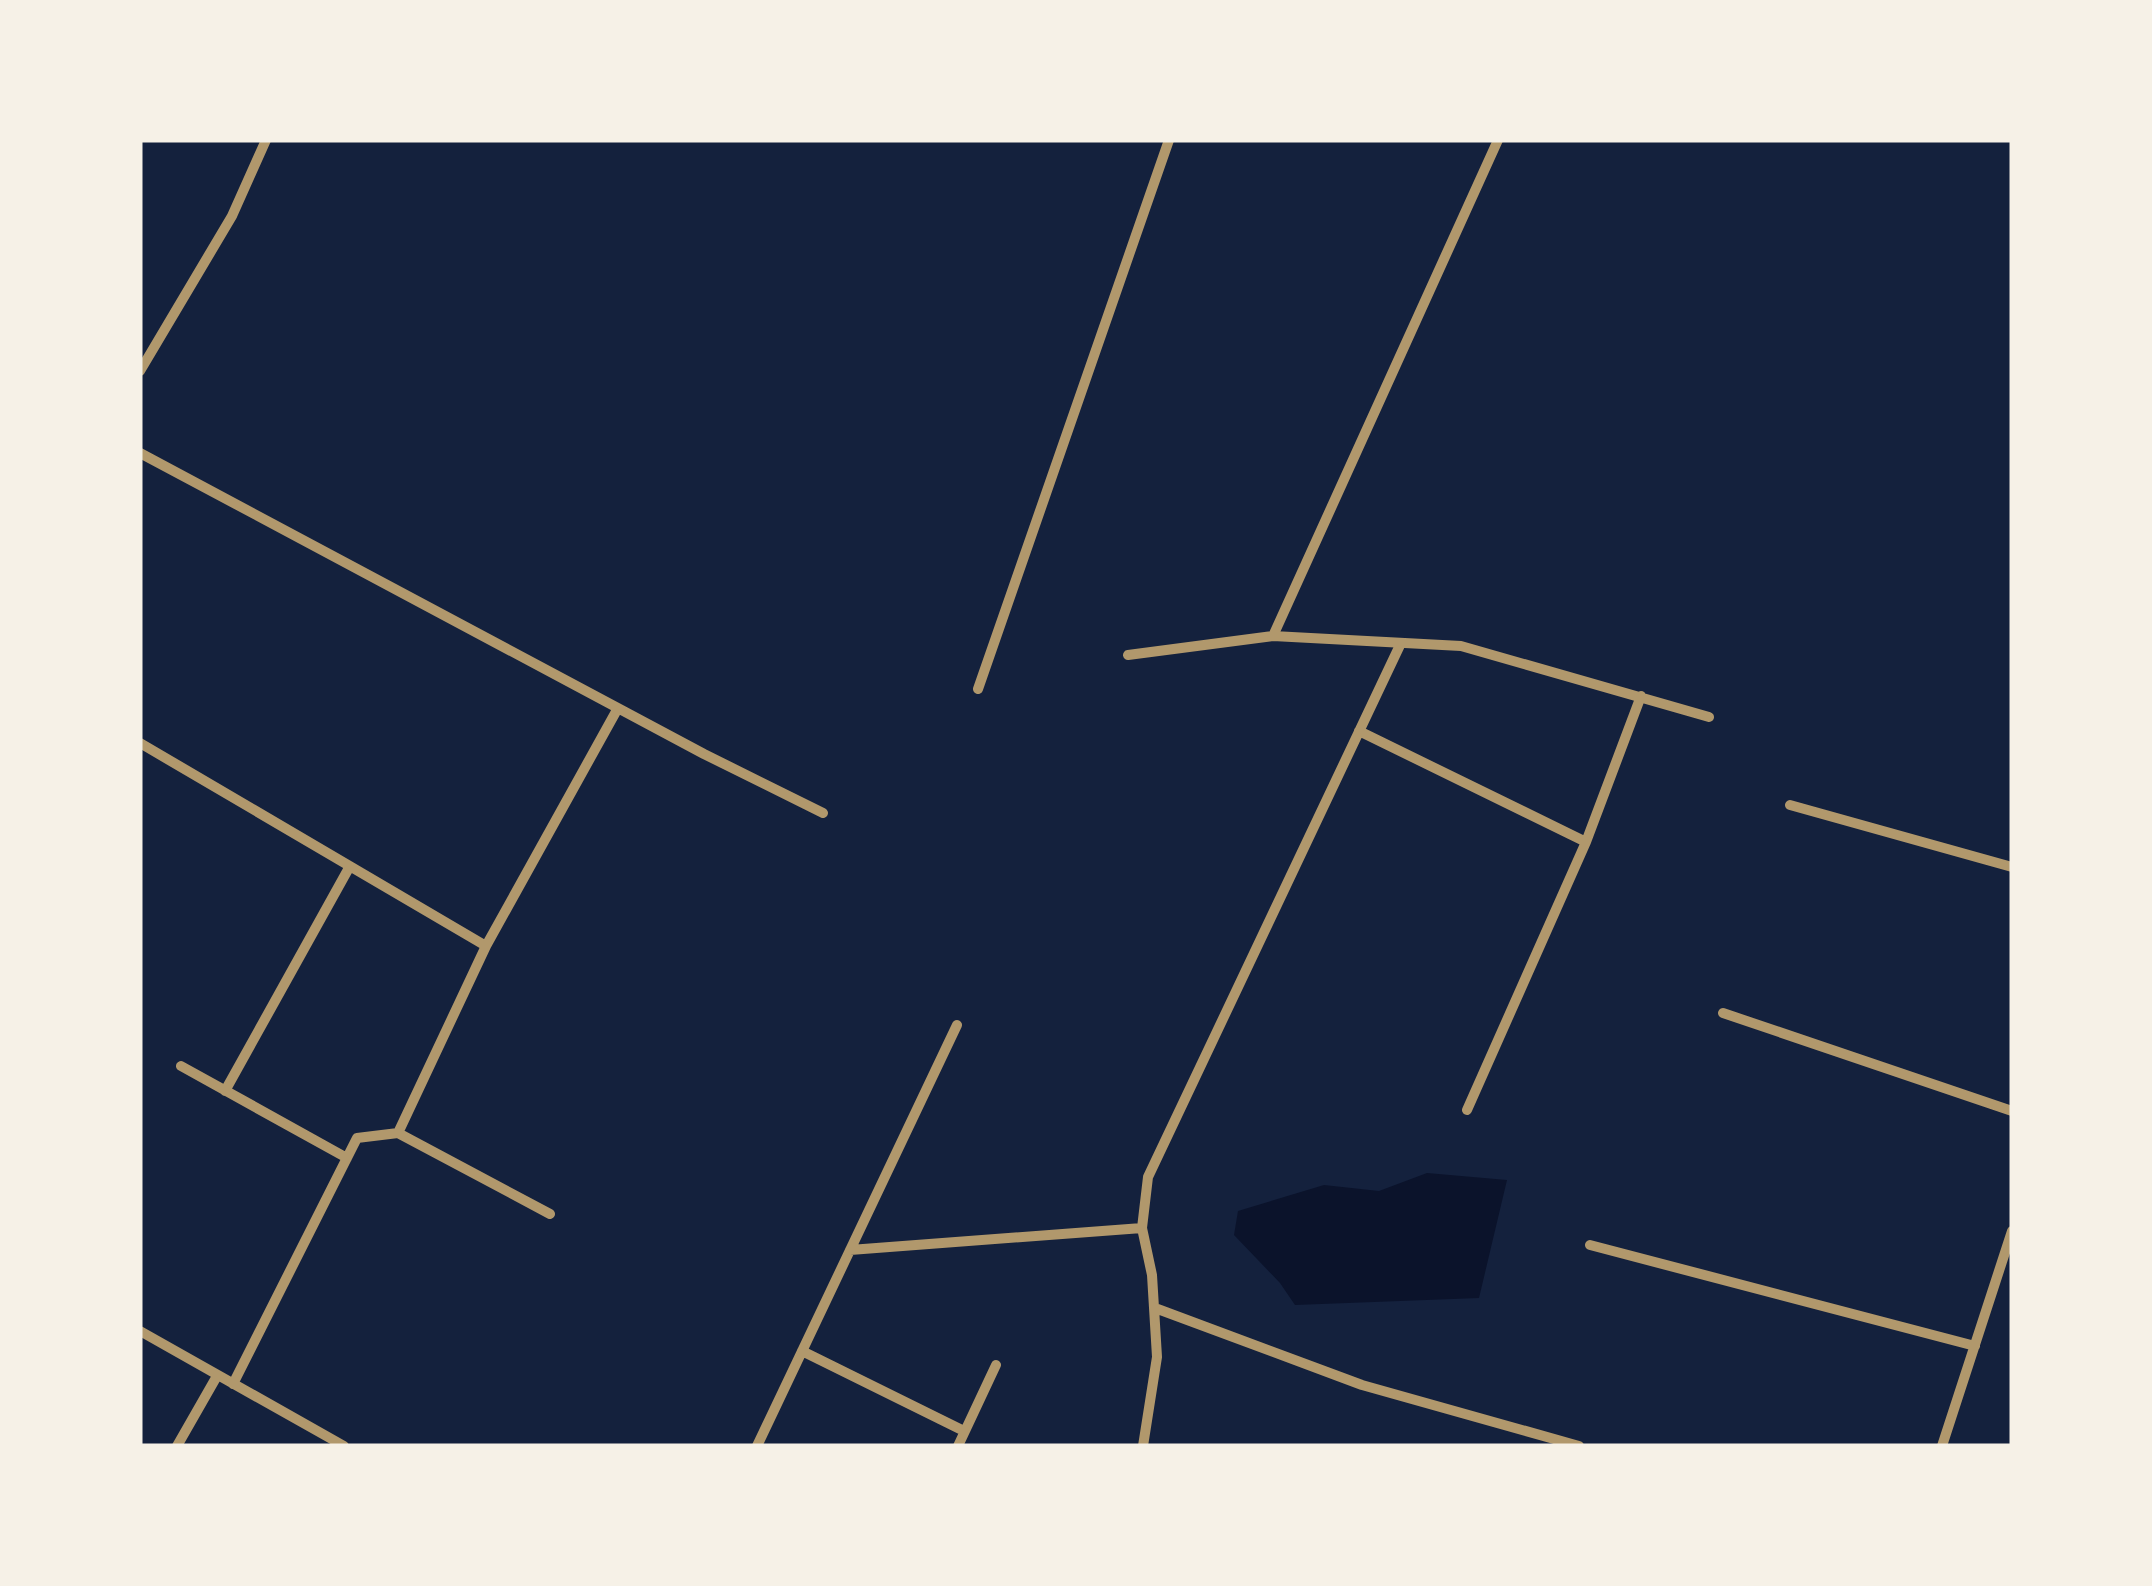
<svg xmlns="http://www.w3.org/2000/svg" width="2152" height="1586" font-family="Figtree,sans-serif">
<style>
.water{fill:#0b132b}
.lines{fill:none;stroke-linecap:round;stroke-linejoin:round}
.minor{stroke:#b1986c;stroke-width:10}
</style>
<rect width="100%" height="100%" fill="#14213d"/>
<path class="water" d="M1427 1173 1507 1180 1479 1298 1295 1305 1280 1283 1234 1235 1238 1211 1324 1185 1379 1191Z"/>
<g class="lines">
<path class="minor" d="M140 371 232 216 266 140
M140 453 704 754 823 813
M1273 636 1498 140
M1128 655 1273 636 1461 646 1709 717
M978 689 1169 140
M1359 731 1586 842
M140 743 486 946
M1790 805 2012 867
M1723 1013 2012 1111
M181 1066 347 1158
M225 1091 350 866
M1467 1110 1586 842 1641 696
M550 1214 398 1133 486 946 618 708
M1590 1245 1975 1346
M850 1250 1142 1228
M1155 1308 1362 1385 1579 1446
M140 1331 344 1446
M802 1351 964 1431
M233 1384 357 1138 398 1133
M177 1446 217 1376
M757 1446 957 1025
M958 1446 996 1365
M1143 1446 1157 1357 1152 1275 1142 1228 1148 1177 1401 643
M1942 1446 2012 1231"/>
</g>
<rect width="2152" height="1586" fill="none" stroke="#f6f1e7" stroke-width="285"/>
</svg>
